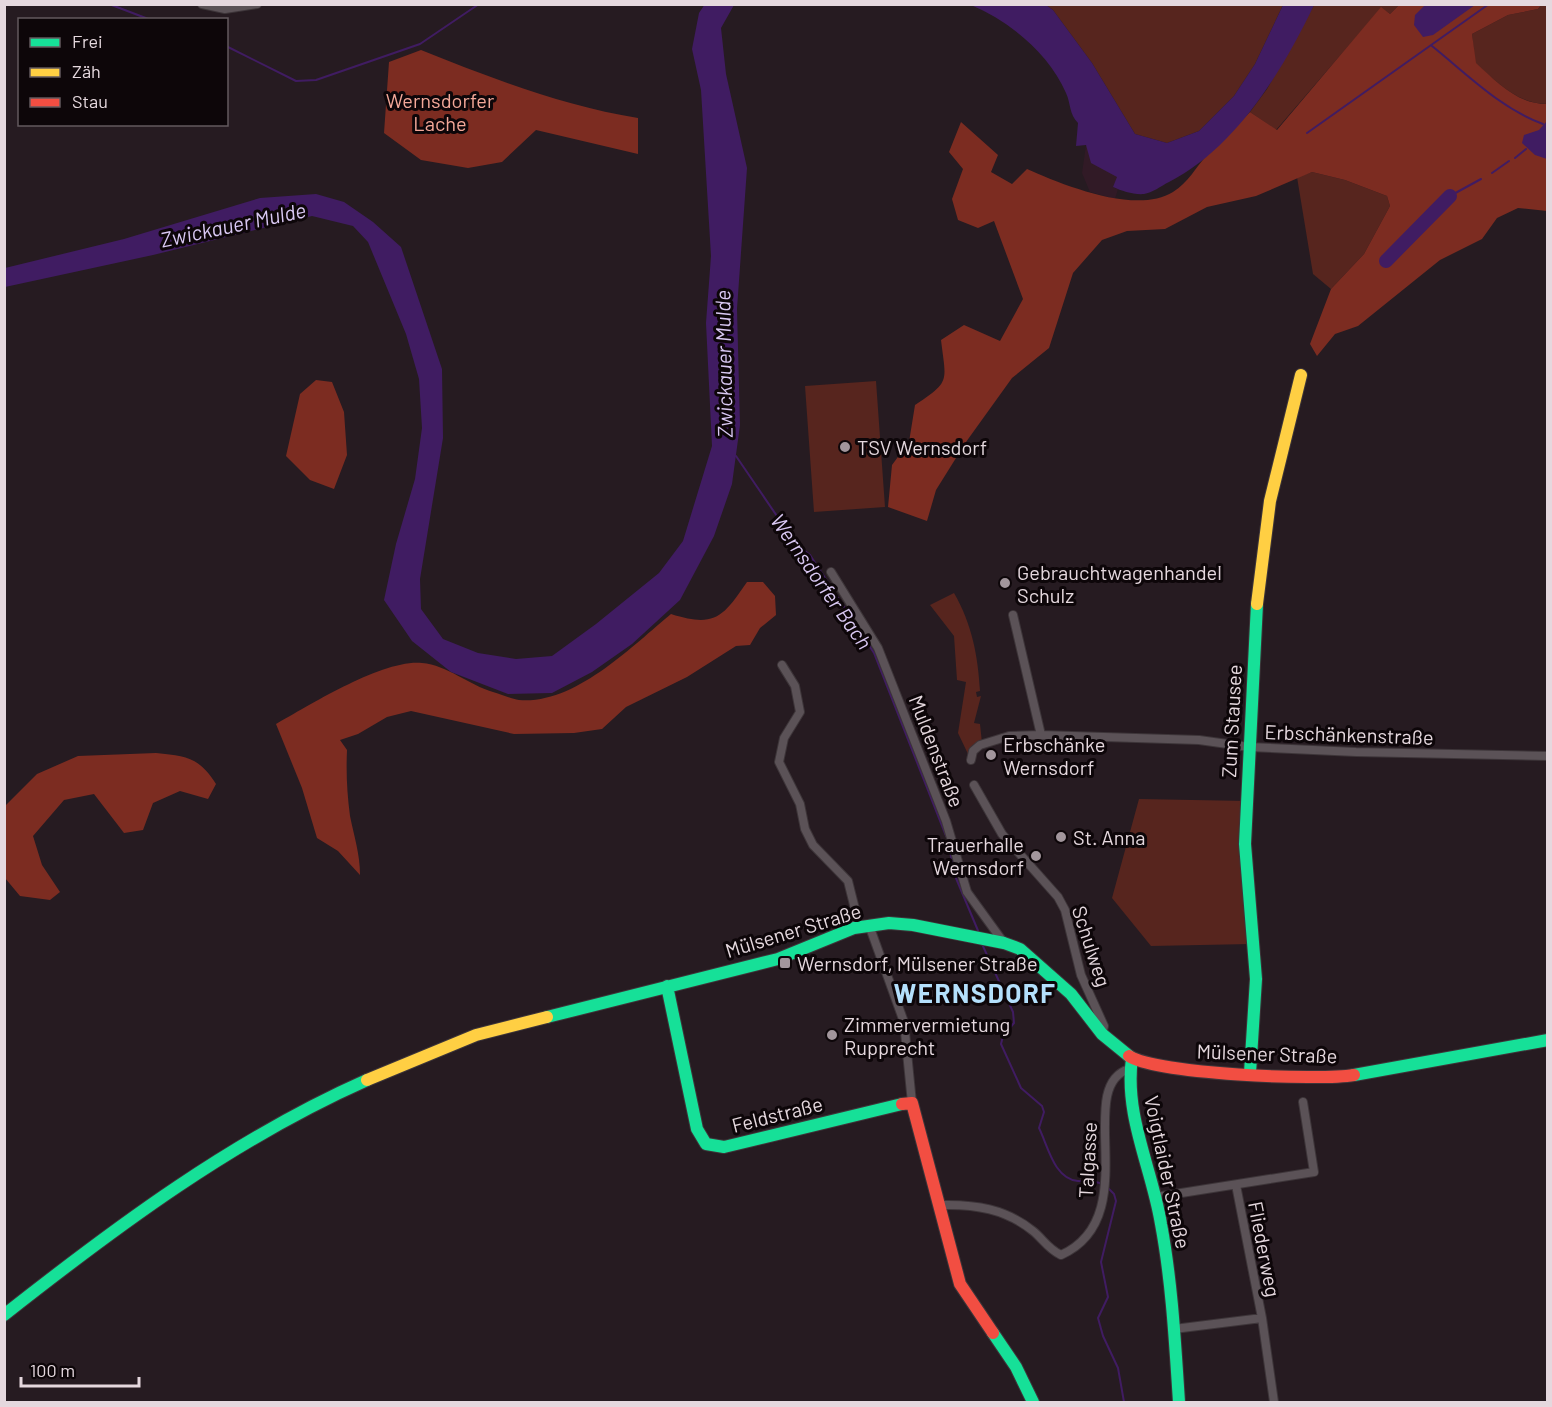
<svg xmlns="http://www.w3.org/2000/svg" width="1552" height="1407" font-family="Barlow,sans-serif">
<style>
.built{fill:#311a26}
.green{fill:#57251e}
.forest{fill:#7c2c21}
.water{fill:#401c62}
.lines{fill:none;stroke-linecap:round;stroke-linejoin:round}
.stream{stroke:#401c62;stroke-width:2}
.river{stroke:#401c62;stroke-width:14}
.street-casing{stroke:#3d3539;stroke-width:10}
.fast-casing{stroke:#3d3539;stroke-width:14}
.slow-casing{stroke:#3d3539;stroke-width:14}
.jam-casing{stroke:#3d3539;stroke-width:14}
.street{stroke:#5b5257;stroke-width:8}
.fast{stroke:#16e098;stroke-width:12}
.slow{stroke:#ffcf43;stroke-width:12}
.jam{stroke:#f24e42;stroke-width:12}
.poi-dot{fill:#a2969c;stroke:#0d0609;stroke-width:2}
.labels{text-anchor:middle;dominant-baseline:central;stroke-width:6;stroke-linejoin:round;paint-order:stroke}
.park-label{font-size:20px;fill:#f4a899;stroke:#0d0609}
.poi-label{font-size:20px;fill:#e5d8de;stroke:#0d0609;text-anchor:start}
.street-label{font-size:20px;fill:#e5d8de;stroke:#0d0609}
.water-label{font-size:21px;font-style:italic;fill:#d9c8f3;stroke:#0d0609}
.district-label{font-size:26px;font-weight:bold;letter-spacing:1.5px;fill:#b4e0fc;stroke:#0d0609}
</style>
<rect width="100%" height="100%" fill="#261b21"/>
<path class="built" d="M1086 145 1118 178 1113 187 1118 189 1115 199 1090 192 1082 173Z"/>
<path class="green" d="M1046 5H1283L1255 64 1234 96 1199 131 1167 143 1135 134 1092 63 1053 10Z
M1314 5H1399L1390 14 1381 8 1276 130 1250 112 1267 89Z
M1541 5H1547V104C1517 104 1496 81 1475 63L1472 34 1508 15 1538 9Z
M1312 172 1345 180 1387 196 1390 206 1364 254 1331 289 1313 274 1297 177Z
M876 381 885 507 814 512 805 386Z
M954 593C972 624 978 656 980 691L976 692 977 697 981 696 974 723 980 724 982 743 973 747 968 754 958 733 966 682 957 680 954 636 930 605Z
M1139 799 1247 801 1251 944 1151 946 1112 898Z"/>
<path class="forest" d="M1399 5H1541L1538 9 1508 15 1472 34 1476 63C1497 82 1517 104 1547 104V211L1518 208 1497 218 1482 239 1440 260 1358 326 1335 334 1317 356 1310 344 1331 289 1364 254 1390 206 1387 196 1345 180 1312 172 1256 196 1207 207 1165 229 1127 231 1102 240 1073 273 1049 348 1012 378 966 442 936 490 927 521 888 507 892 465 909 442 915 405C951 381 946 382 941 340L964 325 1000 341 1023 299 994 221 978 228 958 220 952 199 963 169 949 152 961 122 998 155 991 172 1012 184 1027 169C1063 185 1136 215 1173 192 1188 183 1196 167 1207 155 1221 140 1236 127 1250 112L1277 130 1381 7 1390 14Z
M421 50C491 78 563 106 638 118V154L536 130 502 162 468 168 421 160 384 133 389 62Z
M316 380 332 382 344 412 347 455 334 489 310 480 286 456 300 394Z
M747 582H763L775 596 776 615 760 628 750 645 736 646 687 677 626 707 602 729 574 733 514 734 411 711 387 717 358 734 340 740 347 750C346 773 347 793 350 816 354 836 360 854 360 875L338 851 317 838 302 788 276 724C310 705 383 659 422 663 447 665 469 685 493 692 501 694 511 699 519 700 575 705 632 646 671 614 715 628 723 617 747 582Z
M156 753C186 756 199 757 216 784L208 799 180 791 153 803 143 830 124 833 94 794 64 800 33 836 42 865 60 892 50 900 20 896 5 878V806L37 774 78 756Z"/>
<path class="water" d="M705 4 734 5 721 28 726 74 747 168 737 309 740 425 732 484 714 536 680 600 632 644 592 672 552 693 508 694 451 672 412 641 384 600 396 544 415 479 422 428 419 379 406 334 368 242 353 226 312 216 153 255 5 287V268L124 239 260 198 316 194 344 202 373 222 401 247 442 369 443 438 420 579 421 609 443 639 478 653 516 659 552 656 596 624 659 573 683 541 712 446 706 323 711 256 701 90 692 49 699 13Z
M971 5H1046L1053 10 1092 63 1135 134 1167 143 1199 131 1234 96 1255 64 1283 5H1314C1283 70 1236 148 1169 182 1161 186 1152 193 1144 194 1134 195 1122 191 1113 187L1117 177 1091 163 1086 145 1076 146 1078 123C1069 114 1071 104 1066 93 1049 53 1009 21 971 5Z
M1425 5V4L1475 5 1433 35 1423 37 1414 25 1415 15Z
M1546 122H1548L1547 159 1535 155 1522 143 1524 135 1539 130Z"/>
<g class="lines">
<path class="stream" d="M109 4 151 20
M4 6 8 4
M226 46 296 81 316 80 420 44 479 4
M1432 46C1468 75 1500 108 1543 124
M1307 133 1489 4
M1515 158 1526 149
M1492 173 1509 161
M1450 196 1481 179
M736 456 796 544 810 555 874 653 946 836
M948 841 952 862
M953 871 979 933
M982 944 1013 1012 1014 1023 1003 1036 1001 1044 1021 1088 1042 1106 1044 1112 1039 1128C1048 1146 1054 1179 1078 1181 1087 1182 1093 1180 1102 1184
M1107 1187 1114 1194 1116 1201 1101 1262 1108 1297 1098 1318 1103 1336 1118 1368 1124 1402"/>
<path class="river" d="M1386 261 1450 196"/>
<g class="street-casing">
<path id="street" d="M202 4 225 9 257 4
M831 572 878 648 946 821 967 892 1004 943
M1013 615 1041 735
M782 665 795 686 800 712 784 738 779 762 800 804 805 829 813 845 848 881 855 909 854 928
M971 760 973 751 980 745 1009 736 1041 735 1199 740 1249 747 1356 752 1548 756
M974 785 1002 834 1058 897 1065 910 1081 975 1104 1026 1102 1034
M869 925 904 1022 912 1103
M1236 1185 1262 1318 1274 1402
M1156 1197 1314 1172 1303 1102
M941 1205C975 1204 1006 1209 1033 1231 1043 1239 1048 1249 1061 1255 1146 1217 1072 1087 1129 1069
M1174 1329 1262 1318"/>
</g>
<g class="fast-casing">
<path id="fast" d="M667 986 697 1129 706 1144 724 1147 902 1104
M547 1017 778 959 854 928 889 923 913 925 1004 943 1020 949 1071 994 1102 1034 1129 1056
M1132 1058C1124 1116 1152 1168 1161 1224 1172 1283 1175 1342 1179 1402
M1250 1073 1256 979 1245 844 1257 604
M1354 1075 1548 1040
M4 1315C117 1226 234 1139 367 1080
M993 1333 1016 1367 1033 1402"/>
</g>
<g class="slow-casing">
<path id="slow" d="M1257 604 1270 501 1301 375
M367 1080 476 1035 547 1017"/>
</g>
<g class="jam-casing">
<path id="jam" d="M1129 1056C1157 1074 1318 1081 1354 1075
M902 1104 912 1103 960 1284 993 1333"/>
</g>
<use href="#street" class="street"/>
<use href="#fast" class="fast"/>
<use href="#slow" class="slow"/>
<use href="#jam" class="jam"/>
</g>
<g class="poi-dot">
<circle cx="845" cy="447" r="6"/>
<circle cx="1005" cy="583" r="6"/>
<circle cx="991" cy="755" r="6"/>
<circle cx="1061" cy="837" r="6"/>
<circle cx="1036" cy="856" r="6"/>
<rect x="779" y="957" width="12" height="12" rx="3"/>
<circle cx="832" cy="1035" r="6"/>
</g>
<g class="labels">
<g class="park-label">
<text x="440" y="100">Wernsdorfer<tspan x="440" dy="23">Lache</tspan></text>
</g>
<g class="poi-label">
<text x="857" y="447">TSV Wernsdorf</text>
<text x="1017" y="572">Gebrauchtwagenhandel<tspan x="1017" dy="23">Schulz</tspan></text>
<text x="1003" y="744">Erbschänke<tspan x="1003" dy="23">Wernsdorf</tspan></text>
<text x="1073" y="837">St. Anna</text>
<text x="1024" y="844" text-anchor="end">Trauerhalle<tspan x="1024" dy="23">Wernsdorf</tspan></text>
<text x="797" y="963">Wernsdorf, Mülsener Straße</text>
<text x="844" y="1024">Zimmervermietung<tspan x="844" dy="23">Rupprecht</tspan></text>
</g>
<g class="street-label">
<text transform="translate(1231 721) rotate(-87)">Zum Stausee</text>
<text transform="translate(1349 734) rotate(2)">Erbschänkenstraße</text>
<text transform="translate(937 751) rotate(69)">Muldenstraße</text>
<text transform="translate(793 930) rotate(-17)">Mülsener Straße</text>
<text transform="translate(1092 946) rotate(72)">Schulweg</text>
<text transform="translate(1267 1053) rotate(2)">Mülsener Straße</text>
<text transform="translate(777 1114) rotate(-14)">Feldstraße</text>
<text transform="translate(1087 1160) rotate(-87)">Talgasse</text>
<text transform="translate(1168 1172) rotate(78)">Voigtlaider Straße</text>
<text transform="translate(1265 1249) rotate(79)">Fliederweg</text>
</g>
<g class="water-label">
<text transform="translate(233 224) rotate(-12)">Zwickauer Mulde</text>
<text transform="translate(723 364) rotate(-91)">Zwickauer Mulde</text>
<text transform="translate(822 581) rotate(55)">Wernsdorfer Bach</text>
</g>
<g class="district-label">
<text x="975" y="992">WERNSDORF</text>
</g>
</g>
<rect width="1552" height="1407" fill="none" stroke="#e5d8de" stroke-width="12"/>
<rect x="18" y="18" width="210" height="108" fill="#0d0609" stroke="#635a5e" stroke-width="1.5"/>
<rect x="30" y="38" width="30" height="9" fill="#16e098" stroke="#635a5e" stroke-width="1.5"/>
<text x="72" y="48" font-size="18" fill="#e5d8de">Frei</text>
<rect x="30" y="68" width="30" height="9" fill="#ffcf43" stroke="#635a5e" stroke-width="1.5"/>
<text x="72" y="78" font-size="18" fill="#e5d8de">Zäh</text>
<rect x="30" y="98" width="30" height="9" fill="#f24e42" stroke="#635a5e" stroke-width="1.5"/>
<text x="72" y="108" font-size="18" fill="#e5d8de">Stau</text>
<path d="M21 1377v9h118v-9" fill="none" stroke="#e5d8de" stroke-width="3"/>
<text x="30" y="1377" font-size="18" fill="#e5d8de" stroke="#0d0609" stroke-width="4.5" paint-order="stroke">100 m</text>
</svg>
